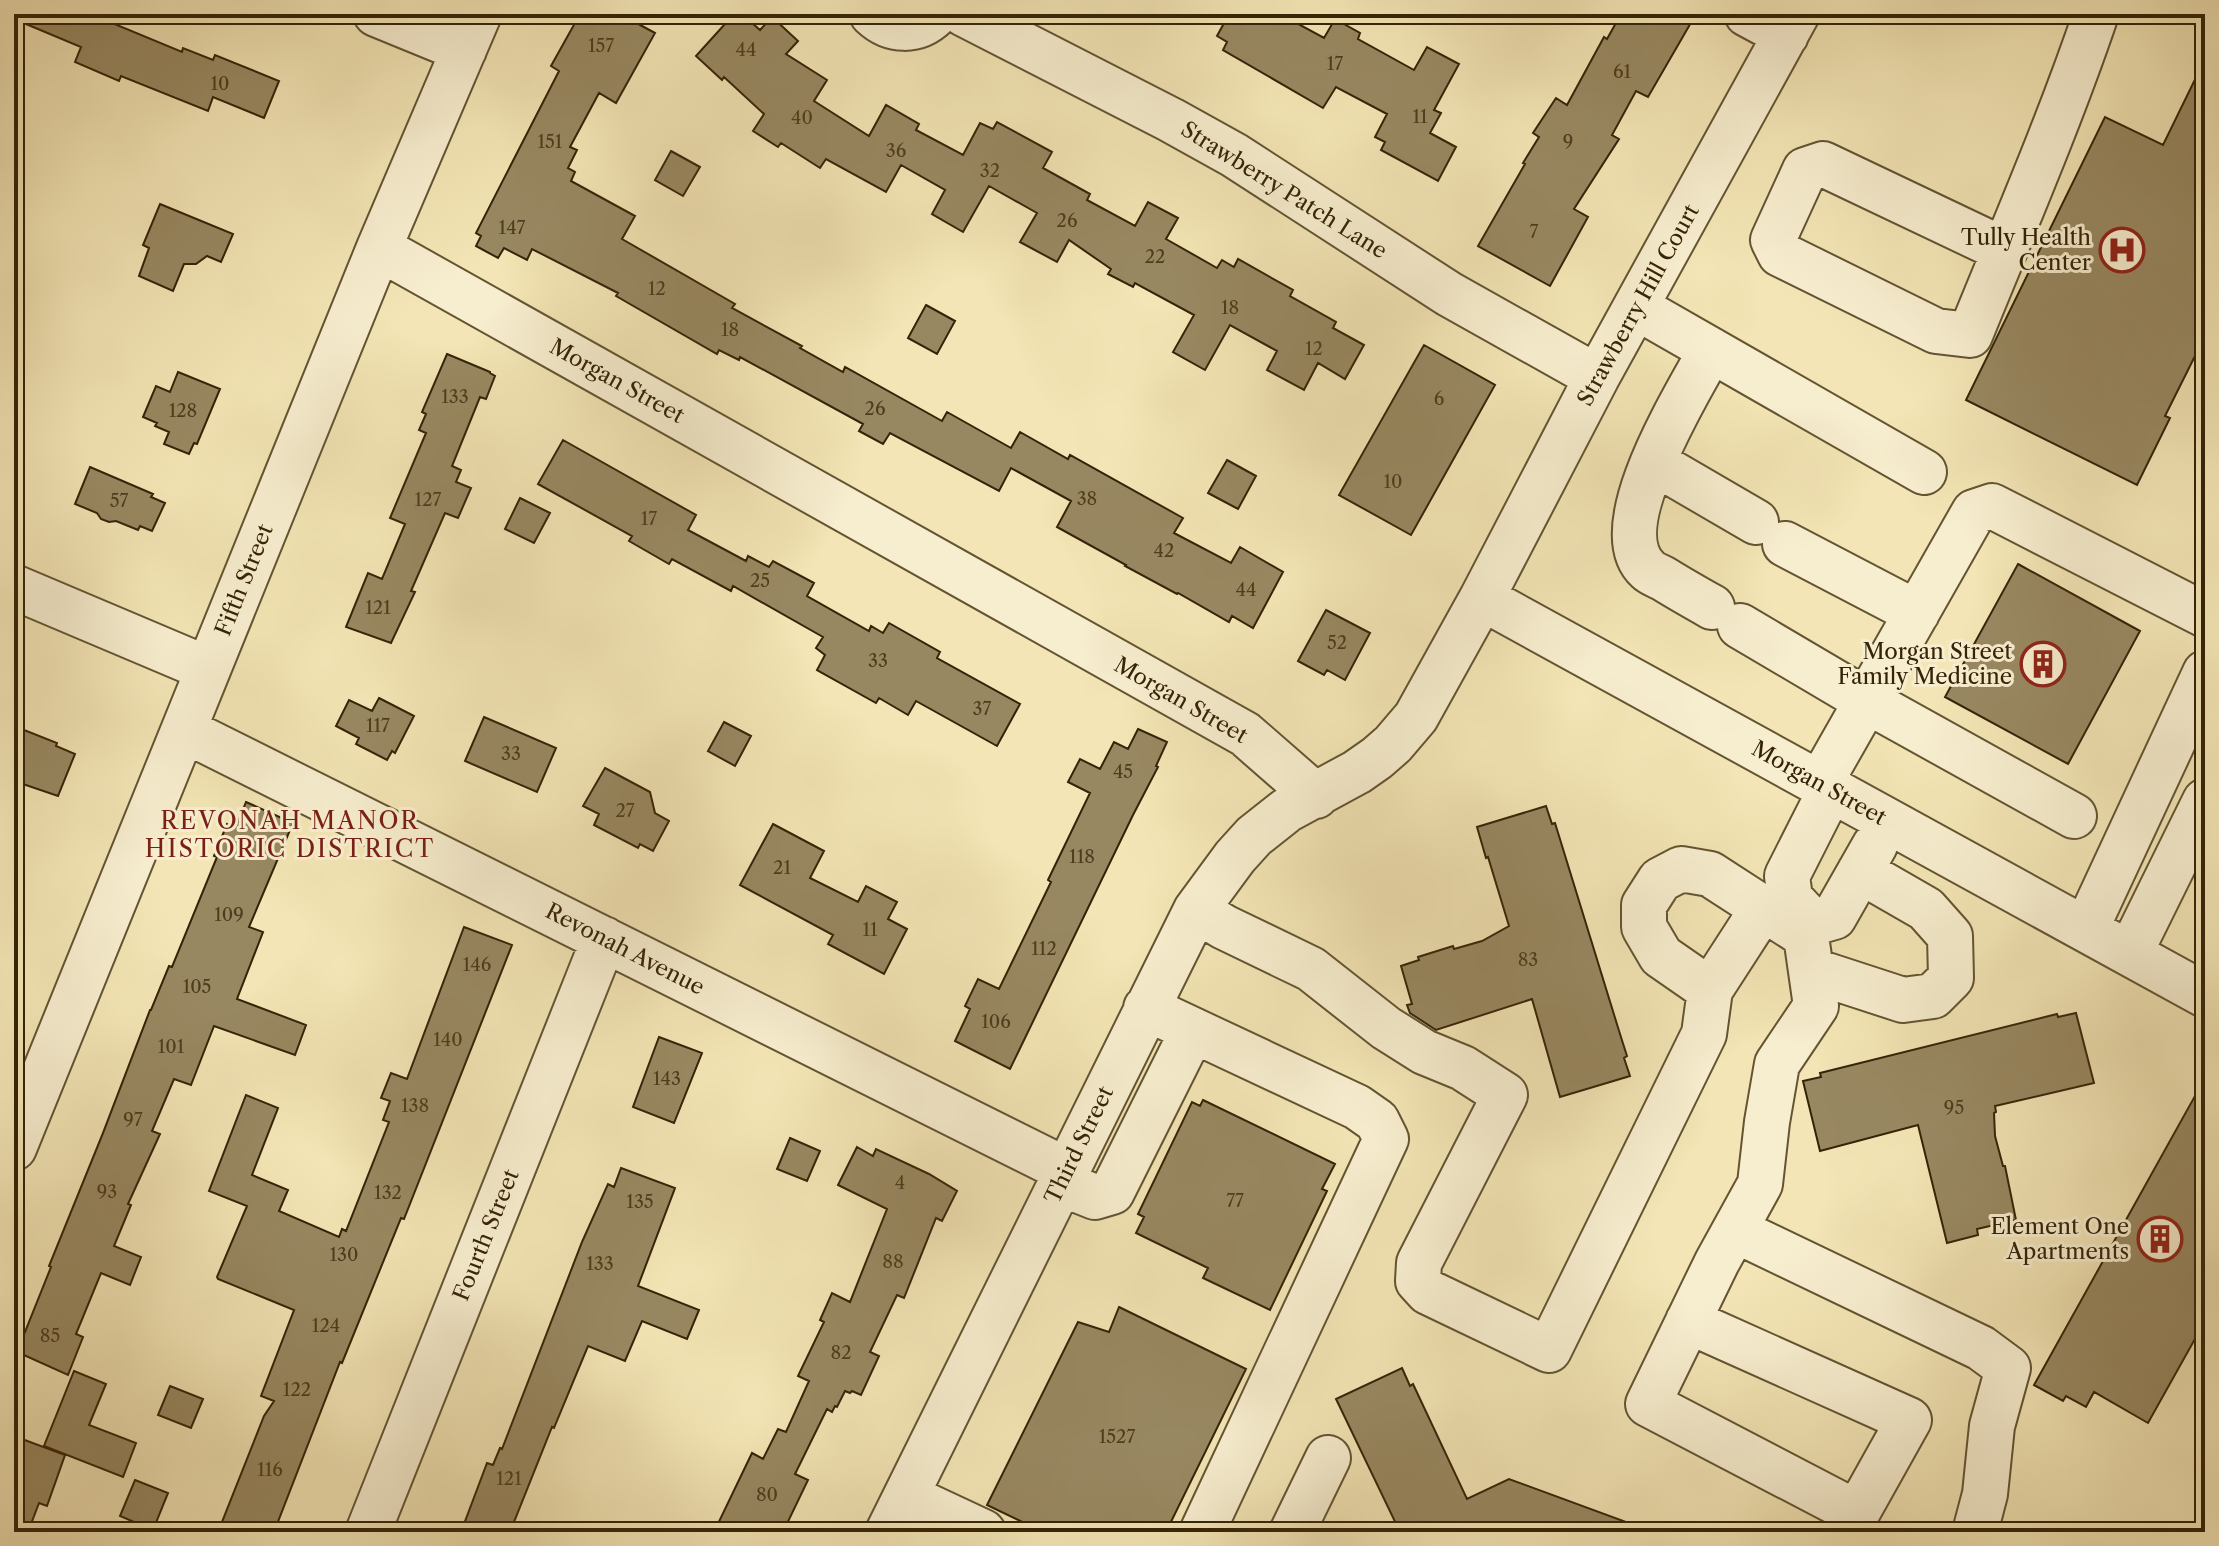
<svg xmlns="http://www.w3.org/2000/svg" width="2219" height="1546" font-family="'Libre Caslon Text',serif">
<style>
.building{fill:#988861;stroke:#352307;stroke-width:2}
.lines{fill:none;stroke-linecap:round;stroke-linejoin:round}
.minor-casing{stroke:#645432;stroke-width:48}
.minor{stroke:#f7eecf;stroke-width:44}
.labels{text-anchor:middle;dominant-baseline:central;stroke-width:6;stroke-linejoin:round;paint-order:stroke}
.number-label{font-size:18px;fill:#4e3c1e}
.street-label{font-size:22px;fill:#352307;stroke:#f7eecf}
.poi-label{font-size:22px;fill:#352307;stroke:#f7eecf;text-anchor:end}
.neighbourhood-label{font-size:24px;letter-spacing:2px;fill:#7a1f14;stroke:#f7eecf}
</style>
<rect width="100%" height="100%" fill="#f3e5b5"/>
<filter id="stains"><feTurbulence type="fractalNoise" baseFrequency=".0025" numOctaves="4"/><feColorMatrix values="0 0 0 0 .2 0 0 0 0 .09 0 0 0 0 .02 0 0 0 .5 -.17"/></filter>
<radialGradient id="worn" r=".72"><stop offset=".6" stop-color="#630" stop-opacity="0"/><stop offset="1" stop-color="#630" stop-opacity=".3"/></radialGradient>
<path class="building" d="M14 14H116L112 23 182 52 183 48 213 60 215 55 279 81 264 118 213 97 208 111 121 76 119 81 75 62 81 47 14 19Z
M580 14H620L655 33 616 103 599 93 570 147 577 150 568 168 575 172 571 181 635 216 622 239 735 304 732 308 802 346 800 348 843 372 845 367 942 421 947 412 1011 448 1020 432 1068 459 1070 455 1183 518 1174 533 1231 563 1240 547 1283 572 1253 628 1232 616 1229 622 1178 593 1177 594 1125 566 1126 565 1057 527 1071 501 1011 468 999 491 890 433 883 444 859 431 863 424 740 357 739 360 719 350 717 354 616 296 618 293 532 249 527 260 504 248 498 258 476 246 481 236 476 233 559 71 551 66Z
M734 14H742L760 30 772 17 798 41 786 54 827 80 814 101 869 136 886 105 919 124 916 130 963 155 980 123 993 129 997 122 1052 152 1043 168 1090 194 1087 200 1135 226 1148 202 1178 218 1166 239 1217 268 1222 260 1234 267 1238 259 1293 290 1290 296 1336 322 1333 328 1364 345 1345 379 1318 363 1304 390 1267 370 1277 351 1230 325 1205 370 1173 352 1194 315 1135 283 1133 287 1108 274 1111 269 1069 240 1057 262 1020 242 1037 213 989 186 963 232 932 214 945 190 901 165 886 192 826 159 820 168 781 143 778 147 753 131 764 114 724 77 722 80 696 56Z
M1229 14H1280L1324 38 1335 19 1360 33 1358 39 1414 70 1427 47 1459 64 1434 110 1441 113 1430 133 1456 147 1438 181 1381 150 1385 142 1375 137 1387 114 1336 87 1323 108 1223 50 1227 42 1217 36Z
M1621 14H1696L1648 97 1636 91 1612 135 1619 139 1574 209 1588 217 1550 286 1478 246 1525 164 1523 163 1539 137 1533 133 1556 98 1567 105 1604 37 1607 39Z
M2205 59V336L2165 416 2170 418 2137 485 1966 400 2105 117 2163 145Z
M671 151 700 167 683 196 655 180Z
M160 204 233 234 221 262 207 256 196 264H184L173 291 139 276 149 248 143 245Z
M926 305 955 321 937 354 908 338Z
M1424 345 1495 385 1411 535 1339 495Z
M447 354 490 372V373L495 376 486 399 480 397 452 466 461 470 456 482 471 488 458 518 445 513 411 591 415 592 391 643 346 627 368 573 382 579 405 524 390 518 426 433 419 430 426 414 422 412Z
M178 372 220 389 197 444 194 443 189 454 164 444 169 432 155 426 157 423 143 417 156 386 170 392Z
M563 440 696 515 688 530 746 561 748 556 769 567 773 561 814 583 807 596 869 631 871 626 883 633 889 623 940 652 937 658 1020 704 997 746 916 701 908 715 879 698 876 703 817 670 825 655 816 648 823 637 733 586 731 591 672 559 669 564 629 541 632 536 538 484Z
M1227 460 1256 476 1238 509 1208 493Z
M90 467 153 494 151 497 165 503 152 531 140 526 138 530 116 521 109 522 101 519 97 513 75 504Z
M520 498 550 513 534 543 505 529Z
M2018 564 2140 631 2068 764 1945 697Z
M1326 610 1370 633 1345 680 1327 670 1324 675 1298 661Z
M379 698 414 716 395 753 392 751 387 760 356 744 359 738 336 726 349 700 372 711Z
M484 717 556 748 537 792 465 761Z
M724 722 751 736 735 766 708 751Z
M14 726 57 743 56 746 75 754 58 796 14 781Z
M1138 729 1167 742 1156 766 1158 767 1133 815 1010 1069 955 1041 970 1009 965 1006 978 979 999 989 1051 882 1048 880 1090 793 1068 782 1080 759 1100 769 1114 742 1128 749Z
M605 768 650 792 655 813 669 821 653 851 640 844 638 848 594 825 599 814 583 806Z
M246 802 293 823 249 927 263 932 237 999 306 1025 295 1055 214 1026 191 1085 174 1079 152 1131 160 1134 128 1204 131 1205 114 1246 141 1257 130 1285 101 1273 76 1334 83 1337 68 1375 17 1352 51 1267 49 1266 103 1133 150 1010H151L169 966 172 967 217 857 214 856 227 824 232 827 235 821 238 822Z
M1546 806 1552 824 1555 823 1620 1034 1627 1056 1624 1058 1630 1076 1560 1097 1532 999 1436 1030 1410 1013 1407 1005 1412 1004 1401 966 1419 960 1418 957 1453 946 1454 949 1482 941 1509 926 1488 857 1486 858 1477 827Z
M773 824 824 851 810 878 858 902 866 886 897 902 888 919 907 929 884 974 828 944 833 935 740 885Z
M464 927 512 945 404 1219 401 1218 342 1363 340 1362 274 1532H218L264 1416 274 1401 261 1396 294 1310 218 1279 217 1277 247 1206 209 1191 246 1095 278 1108 252 1175 288 1190 279 1211 339 1237 342 1229 346 1231 389 1122 383 1120 390 1101 381 1098 391 1073 407 1079Z
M2076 1013 2094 1083 1995 1106 1996 1112 1994 1113 1995 1136 2003 1166H2005L2016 1220 1977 1229 1978 1235 1947 1243 1918 1125 1820 1151 1803 1081 1821 1077 1820 1073 2057 1014 2058 1017Z
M659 1037 702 1053 674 1123 633 1107Z
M2205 1078V1321L2148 1423 2094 1392 2086 1407 2066 1396 2063 1401 2034 1385Z
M1203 1100 1335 1164 1322 1189 1327 1191 1270 1310 1203 1278 1208 1268 1136 1233 1144 1217 1138 1214 1192 1102 1200 1106Z
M790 1138 820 1151 807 1181 777 1169Z
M857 1147 873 1156 876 1149 929 1174 957 1191 942 1221 936 1218 904 1298 897 1295 870 1352 879 1356 861 1395 852 1391 850 1393 845 1391 837 1407 835 1406 832 1412 827 1409 795 1474 808 1480 783 1532H714L752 1453 763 1459 778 1429 786 1432 809 1381 798 1376 824 1322 820 1320 832 1293 850 1302 887 1209 838 1185Z
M621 1168 675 1188 638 1286 699 1310 687 1339 642 1321 625 1361 588 1346 554 1428 552 1427 510 1532H461L487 1463 493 1465 500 1448 502 1449 582 1242 608 1184 614 1187Z
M1119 1307 1246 1369 1166 1532H1043L987 1505 1078 1322 1109 1332Z
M1402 1368 1410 1386 1413 1384 1467 1499 1509 1479 1645 1529V1532H1400L1336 1399Z
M74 1371 106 1384 89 1425 136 1443 123 1477 44 1446Z
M170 1386 203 1399 191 1428 158 1415Z
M14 1436 65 1455 47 1506 39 1503 28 1532H14Z
M135 1480 168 1493 153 1530 120 1516Z"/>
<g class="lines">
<g class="minor-casing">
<path id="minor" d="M376 14 464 50
M872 14C891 32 917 33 936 14
M964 14 1171 120 1234 155 1449 294 1597 377
M1747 14 1786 35
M379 248 1245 734 1316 796
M2004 250 1823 164 1805 170 1773 240 1780 254 1936 331 1970 335C2013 229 2059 123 2096 14
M1636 307 1924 472
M1711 350C1688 393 1602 528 1648 570 1652 574 1659 576 1664 579 1680 589 1696 598 1712 607
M1653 462 1756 522
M1785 544 1917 613
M14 587 208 669
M1482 598 2205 995
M1740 626 1867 701 2074 816
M184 730 1066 1170
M1820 783 1974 512 1992 506 2205 615
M1831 789 1787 876 1790 898 1813 923 1834 917 1875 845
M1196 910 1224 927 1311 969 1386 1028 1424 1052 1463 1068 1505 1095 1419 1263 1418 1281 1428 1292 1549 1350 1704 1034 1710 990 1661 956 1644 927V905L1660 880 1681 869 1710 874 1806 936 1813 923
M2086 929 2205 673
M2130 953 2205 801
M1811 970 1903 1000 1933 996 1951 978 1950 936 1926 909 1860 871
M1710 990 1763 908
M1146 1008 1357 1107 1377 1121 1386 1139 1202 1532
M14 1148 379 248 479 14
M1060 1183 1095 1197 1112 1192 1193 1030
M1735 1230 1981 1348 2008 1368 1992 1426 1985 1494 1975 1532
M1688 1321 1909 1420 1857 1513 1648 1404 1717 1262 1760 1184 1767 1122 1777 1064 1816 1006 1806 936
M906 1496 983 1532
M368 1532 604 939
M888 1532 1196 910 1235 857 1254 836 1287 810 1357 772 1377 758 1393 744 1416 717 1482 598 1597 377 1797 14
M1292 1532 1328 1458"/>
</g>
<use href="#minor" class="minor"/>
</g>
<defs>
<g id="hospital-ring" transform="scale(2.3)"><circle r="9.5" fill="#f7eecf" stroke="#8f2418" stroke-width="1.5"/><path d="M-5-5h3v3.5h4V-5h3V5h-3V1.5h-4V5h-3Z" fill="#8f2418"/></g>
<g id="building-ring" transform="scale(2.3)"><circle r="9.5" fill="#f7eecf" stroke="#8f2418" stroke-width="1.5"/><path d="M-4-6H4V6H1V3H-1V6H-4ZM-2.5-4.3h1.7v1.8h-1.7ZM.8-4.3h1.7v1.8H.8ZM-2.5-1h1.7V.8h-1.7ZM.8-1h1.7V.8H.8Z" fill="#8f2418"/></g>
</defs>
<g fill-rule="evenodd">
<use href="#hospital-ring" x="2122" y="250"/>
<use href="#building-ring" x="2043" y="664"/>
<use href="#building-ring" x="2160" y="1239"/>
</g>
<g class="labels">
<g class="number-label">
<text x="601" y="46">157</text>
<text x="746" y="50">44</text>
<text x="1335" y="64">17</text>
<text x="1622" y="72">61</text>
<text x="220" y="84">10</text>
<text x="1420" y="117">11</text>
<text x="802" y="118">40</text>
<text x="550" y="142">151</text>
<text x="1568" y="142">9</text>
<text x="896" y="151">36</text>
<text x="990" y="171">32</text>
<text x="1067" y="221">26</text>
<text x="512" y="228">147</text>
<text x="1534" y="232">7</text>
<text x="1155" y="257">22</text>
<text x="657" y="289">12</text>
<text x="1230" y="308">18</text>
<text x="730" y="330">18</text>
<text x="1314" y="349">12</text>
<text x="455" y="397">133</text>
<text x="1439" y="399">6</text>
<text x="875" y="409">26</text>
<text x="183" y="411">128</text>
<text x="1393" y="482">10</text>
<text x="1087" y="499">38</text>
<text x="428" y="500">127</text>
<text x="119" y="501">57</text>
<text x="649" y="519">17</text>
<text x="1164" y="551">42</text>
<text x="760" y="581">25</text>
<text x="1246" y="590">44</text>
<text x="378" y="608">121</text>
<text x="1337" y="643">52</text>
<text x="878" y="661">33</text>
<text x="982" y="709">37</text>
<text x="378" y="726">117</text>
<text x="511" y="754">33</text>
<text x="1123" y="772">45</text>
<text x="625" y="811">27</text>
<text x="1082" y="857">118</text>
<text x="782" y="868">21</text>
<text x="229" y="915">109</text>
<text x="870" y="930">11</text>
<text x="1044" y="949">112</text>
<text x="1528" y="960">83</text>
<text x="477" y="965">146</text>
<text x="197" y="987">105</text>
<text x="996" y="1022">106</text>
<text x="448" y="1040">140</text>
<text x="171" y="1047">101</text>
<text x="667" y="1079">143</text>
<text x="415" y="1106">138</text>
<text x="1954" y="1108">95</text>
<text x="133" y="1120">97</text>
<text x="900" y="1183">4</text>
<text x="107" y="1192">93</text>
<text x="388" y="1193">132</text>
<text x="1235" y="1201">77</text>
<text x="640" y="1202">135</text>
<text x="344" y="1255">130</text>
<text x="893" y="1262">88</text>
<text x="600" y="1264">133</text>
<text x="326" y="1326">124</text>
<text x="50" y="1336">85</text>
<text x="841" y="1353">82</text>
<text x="297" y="1390">122</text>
<text x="1117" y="1437">1527</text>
<text x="270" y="1470">116</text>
<text x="509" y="1479">121</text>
<text x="767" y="1495">80</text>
</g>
<g class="street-label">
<text transform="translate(1284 190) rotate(32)">Strawberry Patch Lane</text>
<text transform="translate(1638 305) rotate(-61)">Strawberry Hill Court</text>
<text transform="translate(617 381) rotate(29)">Morgan Street</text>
<text transform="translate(244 580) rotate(-68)">Fifth Street</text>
<text transform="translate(1181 700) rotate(30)">Morgan Street</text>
<text transform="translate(1819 783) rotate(29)">Morgan Street</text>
<text transform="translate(625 949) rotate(27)">Revonah Avenue</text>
<text transform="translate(1079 1145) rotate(-64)">Third Street</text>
<text transform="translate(486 1235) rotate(-68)">Fourth Street</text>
</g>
<g class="poi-label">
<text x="2091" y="237">Tully Health<tspan x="2091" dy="25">Center</tspan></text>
<text x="2012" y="651">Morgan Street<tspan x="2012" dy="25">Family Medicine</tspan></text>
<text x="2129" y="1226">Element One<tspan x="2129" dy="25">Apartments</tspan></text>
</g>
<g class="neighbourhood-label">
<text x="290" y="820">REVONAH MANOR<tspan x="290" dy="28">HISTORIC DISTRICT</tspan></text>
</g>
</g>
<rect width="2219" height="1546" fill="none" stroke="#f3e5b5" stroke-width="48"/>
<rect x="16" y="16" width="2187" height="1514" fill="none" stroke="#352307" stroke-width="4"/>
<rect x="24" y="24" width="2171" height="1498" fill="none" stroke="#352307" stroke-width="2"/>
<rect width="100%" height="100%" filter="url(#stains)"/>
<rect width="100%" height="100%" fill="url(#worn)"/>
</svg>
